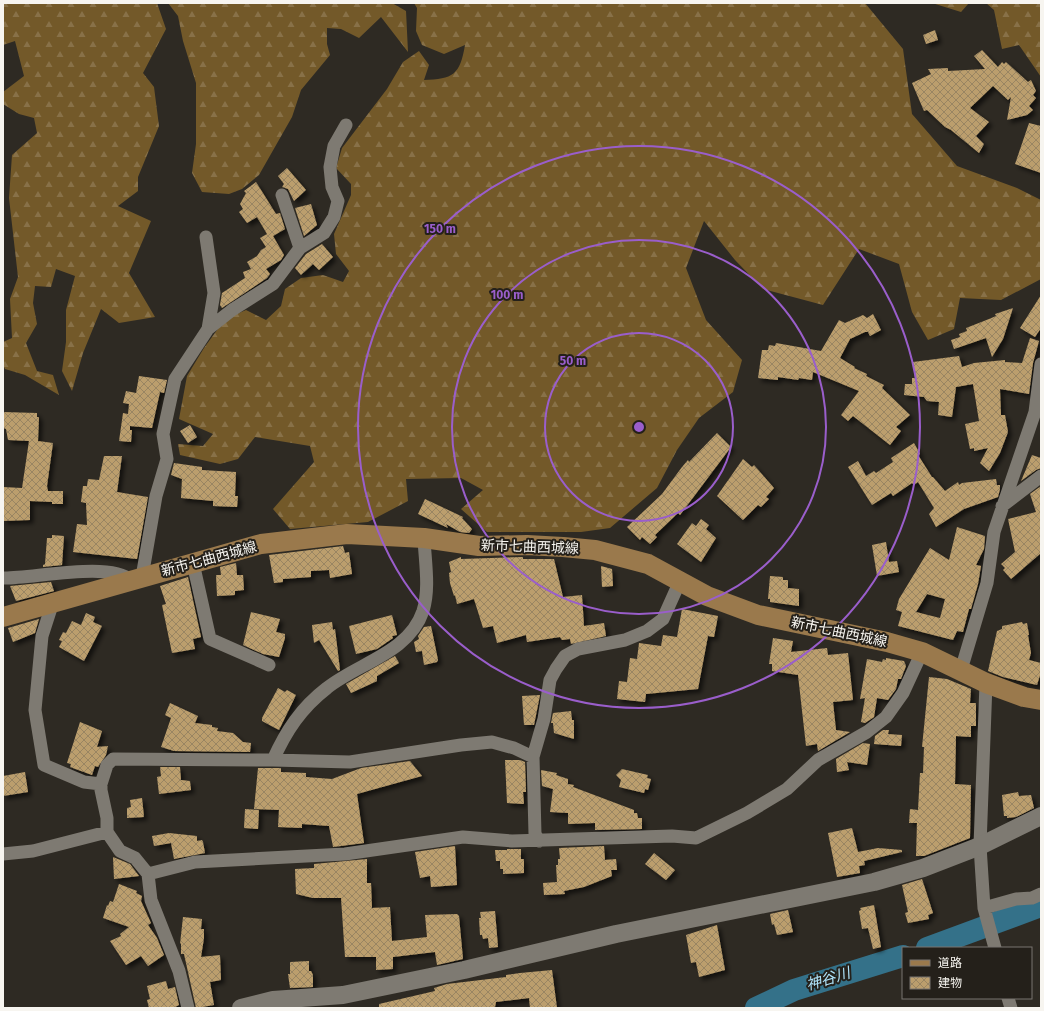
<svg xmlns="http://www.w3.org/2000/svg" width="1044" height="1011" font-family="'Fira Sans','Noto Sans JP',sans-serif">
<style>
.forest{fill:url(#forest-firs)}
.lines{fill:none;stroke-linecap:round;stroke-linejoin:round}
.river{stroke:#347189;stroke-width:22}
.building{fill:url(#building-cross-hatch);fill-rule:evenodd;filter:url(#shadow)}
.street{stroke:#7e7a72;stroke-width:13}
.secondary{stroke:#7e7a72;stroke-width:18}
.primary{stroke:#9a794c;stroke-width:20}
.ring{fill:none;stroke:#9a5ecb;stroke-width:2}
.labels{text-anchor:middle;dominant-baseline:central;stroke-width:4;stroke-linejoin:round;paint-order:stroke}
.street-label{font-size:14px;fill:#f7f5f0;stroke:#24201a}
.water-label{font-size:15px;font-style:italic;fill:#aee2f9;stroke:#24201a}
.centre{fill:#9a5ecb;stroke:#24201a;stroke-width:2}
.ring-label{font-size:12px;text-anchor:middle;font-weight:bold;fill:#9a5ecb;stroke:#24201a;stroke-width:4;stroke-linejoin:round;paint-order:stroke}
</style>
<defs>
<pattern id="forest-firs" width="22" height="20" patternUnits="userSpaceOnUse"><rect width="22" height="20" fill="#735929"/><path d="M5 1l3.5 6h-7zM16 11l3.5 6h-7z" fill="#887148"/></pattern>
<pattern id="building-cross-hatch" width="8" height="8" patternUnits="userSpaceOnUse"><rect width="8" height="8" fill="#bb9e6d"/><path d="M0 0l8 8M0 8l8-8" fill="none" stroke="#998562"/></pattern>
<filter id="shadow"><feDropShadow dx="3.5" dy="3.5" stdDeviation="2" flood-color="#0009"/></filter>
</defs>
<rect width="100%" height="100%" fill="#2e2a23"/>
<path class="forest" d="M3 3H157L166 29 143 73 154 87 159 126 138 177V191L118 206 151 221 129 273 155 317 119 323 101 309 83 353 72 391 62 371 66 342V310L75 276 56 269 51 287 35 286 33 303 37 324 26 343 37 371 53 375 59 395 25 375 5 369 3 365V342L12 338 10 299 18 277 9 198 12 155 37 133 34 118 19 114 3 104V92L24 76 15 41 3 45Z
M168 3H392L406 11 408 52 381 17 359 38 341 29 327 28V44L330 55 301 90 292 117 259 175 242 189 229 194 202 192 192 173 196 144V83L183 41 178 16Z
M414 3H865L903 49 912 114 957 166 1017 188 1041 200V279L1001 300 960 298 954 329 928 340 912 312 899 264 859 249 823 305 763 289 735 260 704 221 686 268 706 320 742 360 733 392 699 418 677 450 657 488 610 528 581 532H487L461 509 483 490 461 478 406 479 408 501 368 522 290 529 273 509 314 462 310 446 255 437 238 459 220 464 180 455 178 444 203 446 213 434 179 419 187 376 204 348 225 319 246 310 266 320 281 306 285 289 301 278 323 275 343 282 349 271 336 254 334 234 351 195V184L336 168 342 148 387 89 403 62 419 51 429 65 424 80C453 79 460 75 465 45L444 54 422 45 416 31 417 8Z
M932 3H969L961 12Z
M986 3H1041V77L1019 45 1002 49 994 10Z"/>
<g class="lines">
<path class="river" d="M927 948 1041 906
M756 1008 794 990 903 956"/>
</g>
<path class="building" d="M935 30 938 40 926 44 923 35Z
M982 50 998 67 1002 62 1004 64 1006 62 1028 82 1031 80 1036 91 1033 95 1036 98 1029 106 1033 110 1027 115 1007 120 1011 97 1008 100 993 86 970 108 989 122 976 136 984 144 979 153 951 130 945 127 927 110 924 111 912 83 931 74 928 69 948 68V71L985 69 974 56Z
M1029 123 1041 126V173L1015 164Z
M287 168 306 190 294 201 288 189 282 187 284 184 278 176Z
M256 182 276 214 280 213 285 229 273 236 284 255 281 260 266 269 270 274 267 278 222 308 220 305 222 293 245 278 243 272 251 269 247 262 257 256 261 250 266 247 260 238 267 234 257 217 247 223 239 212 243 209 240 204 246 193 244 191Z
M311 204 317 225 304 236 295 208Z
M322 244 333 257 319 270 313 264 301 275 295 268 306 254Z
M1041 295V328L1035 337 1020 328Z
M1013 308 1003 339 992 357 986 338 954 349 951 340 960 337 959 334 967 331 966 328 989 319 996 316 995 314Z
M873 314 881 330 870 336 868 332H865L850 339 840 358 855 367 854 368 867 374 866 376 884 385 882 388 910 415 896 427 901 431 890 445 853 416 848 421 841 415 859 391 813 372 812 380 799 378 798 380 778 377V380L758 378 762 350H768L769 345 775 346 776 343 821 351 839 320 845 323 863 315 867 318Z
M1030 338 1039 341 1033 363 1029 394 1000 389 1001 415H1005L1008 432 1000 453 989 471 980 463 988 448 974 451V448L970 449 965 424 979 421 973 384 956 387 952 417 938 415 939 402 927 401 924 397 904 395 905 384H912V378H915L913 362 959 356 962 367 974 363 1005 360V362L1022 363Z
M139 376 167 380 164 393 160 392 152 428 130 426V430H132L131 442 119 441 123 413 128 414 129 404 123 403 126 391 136 393Z
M3 412 37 413V417H39L38 441 53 443 47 486 48 491H63V504H52V502L30 501V520L3 521V487L22 488 29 441 8 440 6 429 3 428Z
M190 425 197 437 188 443 180 431Z
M717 433 731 447 680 515 678 513 655 535 657 537 650 544 642 537 640 540 627 527 662 494 682 467 688 460 689 462Z
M914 443 920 454 918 455 932 477H933L945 491 958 482 959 485 962 483 996 479 997 485H1000V489L998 497 964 509 936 527 929 514 934 508 918 482 914 485 912 483 893 496 891 493 872 505 848 467 858 461 866 476 874 471 876 473 893 462 891 458Z
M1032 455 1041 458V468L1036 470 1021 481Z
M104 456H122L117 492 148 497 137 559 73 552 77 524 87 525 86 503 81 502 83 486H87L88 479 99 480Z
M743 459 752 467 754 465 774 488 766 497 769 499 761 507 758 505 743 520 717 496Z
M174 463 202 467V470L236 472 235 496H238L237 507 213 506V501L181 498 182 479 171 475Z
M1041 486V553L1011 579 1003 570 1005 568 1001 564 1015 552 1008 519 1036 512 1030 494Z
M425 499 463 517 462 518 472 529 469 533 460 532 446 524 448 528 418 514Z
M701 519 709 525 706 529 716 538 701 562 677 544 692 523 696 526Z
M957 527 985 536 984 549 976 565 981 566 978 584 971 609H969L963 632 957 631 953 640 898 626 902 612 896 610 899 599 930 548 949 560ZM927 594 945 599 940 618 916 612Z
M52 535 64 536 62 565 43 567V565L45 564 47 538H52Z
M886 542 889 562 897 561 899 572 877 576 872 545Z
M343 546 345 553 349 552 352 574 330 578 329 570 311 571V577L283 579V582L274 583 269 555Z
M461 557V559L523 557V559H554L563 597 582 595 584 626 604 623 606 636 571 644 570 639 562 640 560 637 527 642 526 635 497 643 493 626 483 628 474 599 457 604 455 595 454 596 450 583 449 573 451 572 449 562Z
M236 563 237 575H243L244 590 235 591V595L217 596 216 575H221L220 567Z
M601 566 612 569 613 586 602 587Z
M770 576 783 577V580H788V588L799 589V606L770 602V599H768Z
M188 577 201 637 193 639 195 649 172 653 162 605 166 604 160 586Z
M51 582 54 591 16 601 10 586Z
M682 609 718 616 714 637 708 636 698 689 646 694 645 702 617 699 619 681 627 682 630 658 637 659 639 643 661 646 663 635 677 637Z
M251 612 280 619 276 632 285 634V638L279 657 263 654 243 645Z
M86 613 95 617 93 622 102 626 84 661 59 647 62 641 59 640 63 632 66 633 72 621 81 625Z
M392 615 397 635 392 636 393 638 377 649 356 654 349 626Z
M39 619 35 633 13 642 8 628Z
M332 622 333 630 335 629 340 670 338 671 319 640 314 643 312 625Z
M1022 622 1023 624 1027 623 1029 635H1028L1031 653 1029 660 1041 663V672L1037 685 1003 677 988 671 997 631 1002 629V626Z
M431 626 438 660 437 662 424 665 422 651 416 652 414 642 419 639 418 636 424 627Z
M773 638 793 641 791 652 827 648 828 655 848 653 853 700 833 702 836 730 850 732 818 751 817 744 806 746 798 675 772 671V664H769Z
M395 656 399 663 377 676V681L351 693 346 684Z
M886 658 904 661 906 666 901 679H898L896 689 888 700 877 698 874 717 865 723 861 722 865 698 860 699 867 659 882 662 883 659 886 660Z
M929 677 947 679 971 689 970 703H976V726H971V737L956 736 955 784 971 785 970 838 924 856H916L917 823H909L910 809 918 810 920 773H923L924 747H922Z
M278 688 285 692 287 690 296 695 279 730 262 721V718Z
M540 695 534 725H524L522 696Z
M170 703 198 716 195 723 212 725V727L218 728 217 731 233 733 243 742 251 743 250 752 174 751 161 747 171 718 165 715Z
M571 711 572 720H574V739L554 733 553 723H551L553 713Z
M80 722 102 731 97 747 108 746 106 755 98 767 95 766 92 775 70 767 71 764 67 763Z
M883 730H889L888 734 902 735 901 746 874 744 875 736Z
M863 743 870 744 867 765 847 762 849 770 837 772 836 759Z
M505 760H520L525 762 526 792H523L524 804 507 803Z
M410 761 422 776 357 794 364 843 333 847 329 826 302 824V828L278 827 279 810 254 809 258 768H281V772L306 773V777L332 779 361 768Z
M160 767H180L181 780 190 781 191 790 159 794 157 777 161 776Z
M622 769 648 775 647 778 651 779 648 790 645 789 644 793 619 787 621 780 616 775Z
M541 770 557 773 556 775 568 779V784L574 785 573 787 634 810V813H637L638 818H642V829L595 830V823L568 824V813L550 812 553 789 542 786Z
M25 772 28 792 3 796V776Z
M1018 792 1019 796 1031 795 1034 808 1016 817 1007 818V816H1004L1002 795Z
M142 798 144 817 127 818V808L131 807 130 800Z
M245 809 259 810 258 829 244 828Z
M852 828 858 852 878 848 902 850V852L864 861 865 865 859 866 860 873 837 877 828 833Z
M169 833 197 836V841L202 840 203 842 205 853 174 859 171 843 154 846 152 836Z
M455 846 457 885 431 887 430 876 420 878 415 852Z
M604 846 605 860 616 859 617 870H611L612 876 584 887 564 891 565 894 544 895 543 883 557 882 556 865H558V859H560L559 848Z
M507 849H521V859H524V873L503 874V869H500V861H496L495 850H507Z
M654 853 675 870 666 880 645 864Z
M113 857 130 864 139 876 114 879Z
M367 859V883H371L372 908 390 907 392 941 427 937 425 915 457 914 459 916 463 959 437 965 435 952 393 957V969L376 970V957H345L341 898H313L296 894 295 869 314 868V864Z
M922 879 933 913 928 915 929 919 908 923 905 913 908 912 902 885Z
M119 884 137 891 136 893 142 896 141 901 151 923 148 925 157 938 164 955 148 966 141 956 126 965 110 941 121 936 120 934 129 927 103 918 107 905 108 906 110 901 113 902Z
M874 905 881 947 873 949 868 928 862 929 859 911 861 910 860 908Z
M788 910 793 932 777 935 774 924 772 925 770 914Z
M495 911 498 947 489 948 488 938 483 939 482 935H480L479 918H481L480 912Z
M183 917 202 919 201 929H204V938L201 957 220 955 221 980 210 982 214 1005 196 1008 184 954H181V943L180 944Z
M717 925 725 970 699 977 696 962 691 963 686 935Z
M309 961V971H311L313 975V987L290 988 288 974H290V962Z
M552 970 557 1008H530L529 998 496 1002 495 1007 483 1008H379V1004L435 991 434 988 447 984 506 977V975L520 973Z
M166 981 168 989 175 987 179 1005 173 1008H149L147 1000 150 999 147 986Z"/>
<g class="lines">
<path class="street" d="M206 237 214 293 208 329
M300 248 324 233 334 217 338 201 332 187 330 167 334 146 346 125
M1002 506 1041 476
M193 563 210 639 269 665
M142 577 156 496 167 459 163 434 175 379 208 329 232 310 273 284 300 248 282 195
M3 578C30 579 111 561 130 580
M53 602 42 636 35 710 44 765 84 782 101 784
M961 670 987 583 994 532 1035 412 1041 364
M986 683 980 846 984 908 995 948
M273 760 350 762 461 745 492 742 514 748 533 757
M539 841 535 834 533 757 544 719 550 680 556 669 565 656 578 649 625 640 647 631 663 619 680 581
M3 854 33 851 107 832
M148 874 195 862 345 854 463 837 512 841 672 836 696 838 747 813 787 789 818 760 867 732 886 717 903 693 922 652
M984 908 1016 899 1032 898 1041 894
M1008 998 1011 1008
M188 1008 179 971 151 900 148 874 135 858 120 851 107 832V818L101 790V784L107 765 113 759 273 760C286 731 301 708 327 688 358 663 409 653 423 611 430 588 425 562 424 538"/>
<path class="secondary" d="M241 1008 273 1000 343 995 464 970 616 934 874 882 923 868 980 846 1041 816"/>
<path class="primary" d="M3 617 261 544 347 534 424 538 479 546 527 545 563 547 595 550 648 564 707 596 758 615 887 642 922 652 986 683 1024 697 1041 700"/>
</g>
<g class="ring">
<circle cx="639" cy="427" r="94"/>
<circle cx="639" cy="427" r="187"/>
<circle cx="639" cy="427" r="281"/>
</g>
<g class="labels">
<g class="street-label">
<text transform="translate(530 547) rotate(2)">新市七曲西城線</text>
<text transform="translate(209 559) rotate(-15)">新市七曲西城線</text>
<text transform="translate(839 632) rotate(12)">新市七曲西城線</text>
</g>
<g class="water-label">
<text transform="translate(828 979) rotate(-17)">神谷川</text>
</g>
</g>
<circle cx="639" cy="427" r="6" class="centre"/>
<g class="ring-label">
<text x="440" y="233">150 m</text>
<text x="507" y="299">100 m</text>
<text x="573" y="365">50 m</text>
</g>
<rect width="1044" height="1011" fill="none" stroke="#f7f5f0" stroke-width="8"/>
<rect x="902" y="947" width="130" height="52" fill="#24201a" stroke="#787570"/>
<rect x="910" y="960" width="20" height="6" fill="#9a794c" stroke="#787570"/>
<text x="938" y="967" font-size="12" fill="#f7f5f0">道路</text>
<rect x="910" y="977" width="20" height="12" fill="url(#building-cross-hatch)" stroke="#787570"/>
<text x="938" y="987" font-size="12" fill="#f7f5f0">建物</text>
</svg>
